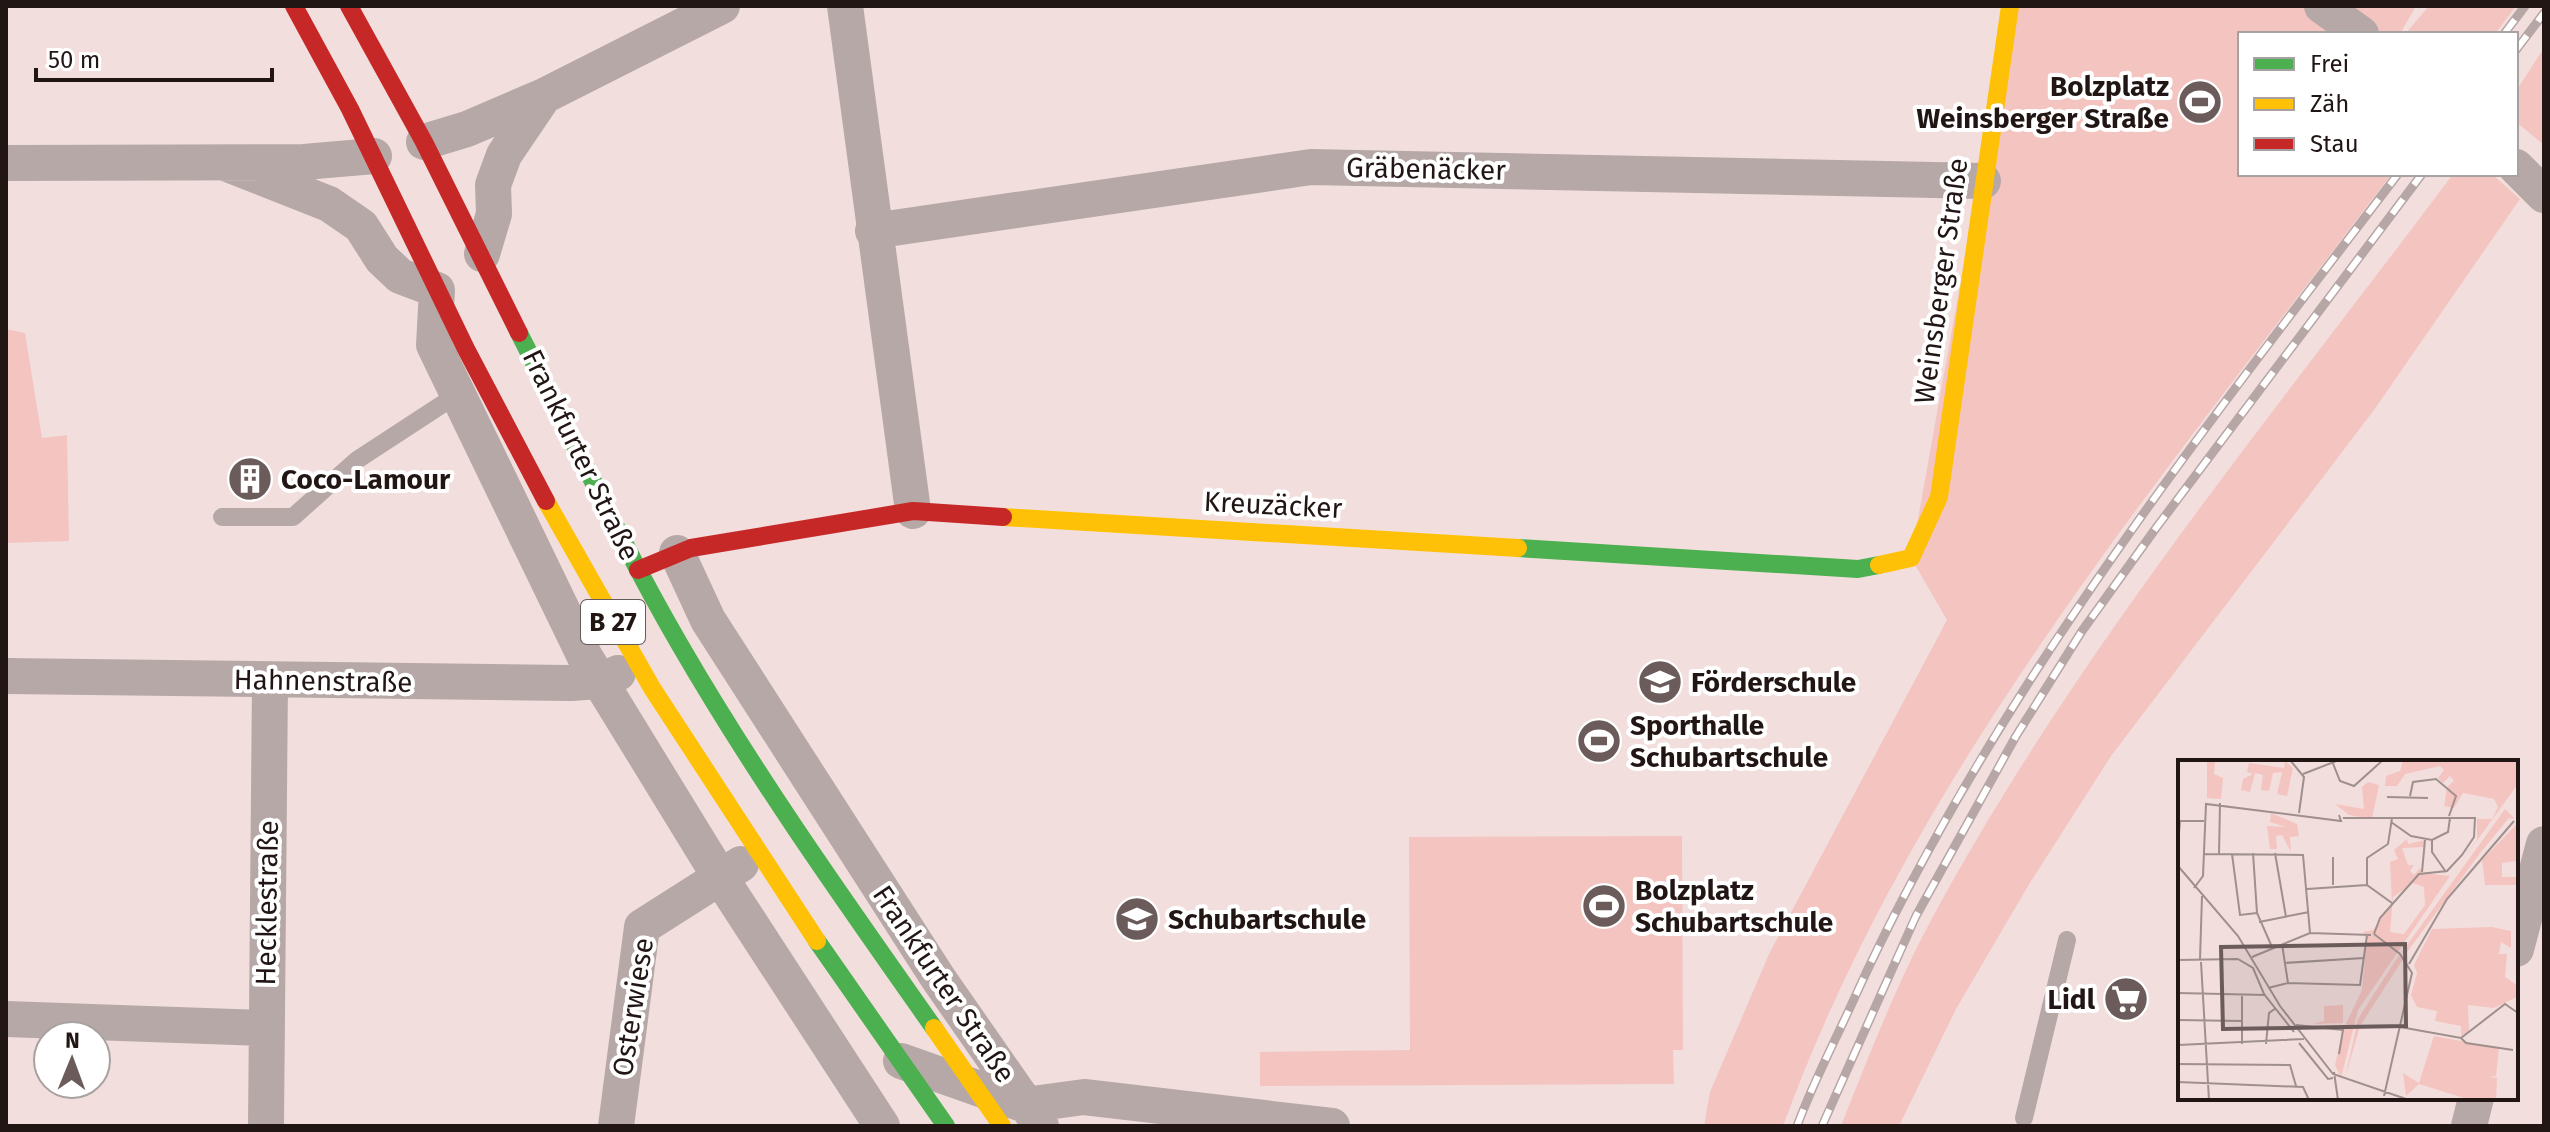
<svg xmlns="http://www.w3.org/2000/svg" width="2550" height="1132" font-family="'Fira Sans',sans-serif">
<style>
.green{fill:#f4c4c0}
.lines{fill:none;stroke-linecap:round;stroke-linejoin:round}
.lane{stroke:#b6a8a6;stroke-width:18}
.street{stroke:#b6a8a6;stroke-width:36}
.fast{stroke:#4caf50;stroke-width:18}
.slow{stroke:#ffc107;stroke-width:18}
.jam{stroke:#c62828;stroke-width:18}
.rail-casing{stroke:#b6a6a5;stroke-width:9}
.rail{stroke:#fff;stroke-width:6;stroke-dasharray:18;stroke-linecap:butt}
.labels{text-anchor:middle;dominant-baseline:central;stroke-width:8;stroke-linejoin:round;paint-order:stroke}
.shield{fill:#fff;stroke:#645c5b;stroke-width:2}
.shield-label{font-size:26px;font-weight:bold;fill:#221615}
.poi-label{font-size:28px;font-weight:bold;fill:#221615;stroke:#fff;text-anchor:start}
.street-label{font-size:28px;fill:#221615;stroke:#fff}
.inset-road{fill:none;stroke:#9f8f8d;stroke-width:2}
.view{fill:#6b5c5b;fill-opacity:0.15;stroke:#6b5c5b;stroke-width:4}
.inset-edge{fill:none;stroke:#221615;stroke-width:4}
</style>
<rect width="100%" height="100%" fill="#f2dfdd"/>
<path class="green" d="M2010 6H2416L2400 34H2240V174L2390 176C2165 474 1913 770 1783 1126H1704L1710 1092 1769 954 1947 620 1911 558Z
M2429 6H2516L2495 34 2406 33Z
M2544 48V145L2516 122V91Z
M2453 174H2492L2520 199 2374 410 2111 756 2028 886 1956 1009 1899 1126H1841C1868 1058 1894 990 1928 926 2072 656 2273 415 2453 174Z
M6 329 25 333 42 438 67 435 69 541 6 543Z
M1682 836 1683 1050H1673L1674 1084 1260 1086V1052L1410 1050 1409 837Z"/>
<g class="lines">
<path class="lane" d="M222 517H293L357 460 458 394
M2024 1118 2067 940"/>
<path class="street" d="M845 6 913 511
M2322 6 2361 34
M424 142 467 129 544 96 722 6
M6 163 304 162 374 156
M225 163 329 204 361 226 382 259 400 276 437 290 434 345 585 657 720 877 882 1126
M2516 167 2544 195
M873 231 1311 167 1983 181
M482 254 494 214 493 185 504 155 544 96
M677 553 708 620 938 978 1041 1126
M6 676 571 683 599 681 618 673
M2516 949 2544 844
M6 1019 266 1028
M901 1061 1025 1105 1084 1097 1332 1126
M266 1126 270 680
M616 1126 642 927 741 864
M2469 1126 2476 1098"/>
<path class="fast" d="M519 333C572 437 621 544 680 645 757 778 846 903 934 1028
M1518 548 1858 569 1879 565
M817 941 946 1126"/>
<path class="slow" d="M546 501 652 688 817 941
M1003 517 1518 548
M1879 565 1911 558 1939 497 2010 6
M934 1028 1002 1126"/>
<path class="jam" d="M294 6 350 109 466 349 546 501
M349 6 424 142 519 333
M638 570 691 548 913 511 1003 517"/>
<g class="rail-casing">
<path id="rail" d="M2504 34 2525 6
M2516 50 2544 13
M1797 1126C1813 1083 1835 1041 1854 999 1991 697 2198 437 2398 174
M1822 1126 1916 916 2016 736 2082 631 2156 528 2422 174"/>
</g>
<use href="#rail" class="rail"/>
</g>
<defs>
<g id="stadium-disc" transform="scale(2.3)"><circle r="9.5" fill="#6b5c5b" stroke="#fff"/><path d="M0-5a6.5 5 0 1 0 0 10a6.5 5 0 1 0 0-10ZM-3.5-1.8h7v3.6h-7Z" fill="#fff"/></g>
<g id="building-disc" transform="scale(2.3)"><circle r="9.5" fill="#6b5c5b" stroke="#fff"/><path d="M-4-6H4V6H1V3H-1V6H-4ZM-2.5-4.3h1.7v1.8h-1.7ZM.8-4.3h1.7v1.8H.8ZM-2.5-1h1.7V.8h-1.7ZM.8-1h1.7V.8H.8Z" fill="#fff"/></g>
<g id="school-disc" transform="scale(2.3)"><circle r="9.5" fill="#6b5c5b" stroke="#fff"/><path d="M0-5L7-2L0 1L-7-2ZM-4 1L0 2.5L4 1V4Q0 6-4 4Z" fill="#fff"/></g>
<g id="supermarket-disc" transform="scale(2.3)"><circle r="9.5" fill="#6b5c5b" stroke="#fff"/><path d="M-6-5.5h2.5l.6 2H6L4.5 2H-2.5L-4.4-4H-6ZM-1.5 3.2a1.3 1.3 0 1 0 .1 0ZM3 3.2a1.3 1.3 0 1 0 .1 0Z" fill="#fff"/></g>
</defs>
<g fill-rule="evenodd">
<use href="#stadium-disc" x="2200" y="102"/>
<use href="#building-disc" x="250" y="479"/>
<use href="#school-disc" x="1660" y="682"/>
<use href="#stadium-disc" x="1599" y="741"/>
<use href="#stadium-disc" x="1604" y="906"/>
<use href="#school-disc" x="1137" y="919"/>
<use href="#supermarket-disc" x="2126" y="999"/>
</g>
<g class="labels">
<rect class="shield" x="581" y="600" width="64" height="44" rx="6"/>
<g class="shield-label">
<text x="613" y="622">B 27</text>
</g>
<g class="poi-label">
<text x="2169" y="86" text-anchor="end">Bolzplatz<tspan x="2169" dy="32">Weinsberger Straße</tspan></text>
<text x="281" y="479">Coco-Lamour</text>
<text x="1691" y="682">Förderschule</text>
<text x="1630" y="725">Sporthalle<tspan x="1630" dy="32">Schubartschule</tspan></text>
<text x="1635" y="890">Bolzplatz<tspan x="1635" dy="32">Schubartschule</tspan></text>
<text x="1168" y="919">Schubartschule</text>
<text x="2095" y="999" text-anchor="end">Lidl</text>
</g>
<g class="street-label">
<text transform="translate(1426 169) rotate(1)">Gräbenäcker</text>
<text transform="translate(1941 281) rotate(-82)">Weinsberger Straße</text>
<text transform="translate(581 455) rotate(64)">Frankfurter Straße</text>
<text transform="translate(1273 505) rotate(3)">Kreuzäcker</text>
<text transform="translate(323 681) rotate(1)">Hahnenstraße</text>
<text transform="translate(267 903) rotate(-89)">Hecklestraße</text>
<text transform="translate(944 984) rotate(56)">Frankfurter Straße</text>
<text transform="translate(633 1007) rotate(-81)">Osterwiese</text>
</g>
</g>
<g transform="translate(2178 760)">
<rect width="340" height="340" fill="#f2dfdd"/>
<path d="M29 0H37L36 14 45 18 43 39 29 38ZM225 0H340V24L274 115 299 80V59H314L320 47 316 39 285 33 276 48 266 46 269 27 276 21 272 16 265 23 260 18 266 10 262 6 227 14 219 26H207L208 16 222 11ZM107 1 115 8 109 36 99 34 104 12 95 13 91 31 83 30 85 15 77 13 72 32 63 30 65 19 75 14 69 12 71 3 106 8ZM190 22 201 25 194 59 171 55 157 44 186 49 184 27ZM327 49 337 59 331 58 303 92 227 195 224 192ZM93 53 119 64 121 76 112 77 113 92 104 75 98 76 99 89H92L89 66 108 67 92 62ZM339 64 340 101 324 103V117H340V125H307L304 100ZM229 79 230 84 247 80 246 87 224 88 230 105H236L232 111 236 115 242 108 245 113 272 116 180 250 163 318 157 305 165 270 184 230 189 179 185 172 195 170 214 143 212 102 220 99 216 90ZM235 123 246 127 247 145 226 174 212 172 215 137ZM314 167 333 171V188L323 182 321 194H329L327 217 340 226 339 237 316 248 290 245 291 272 283 276V266L257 261 259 251 239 247 233 235 239 213 236 205 254 169ZM221 195 225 199 182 266 167 318 180 259ZM165 245V263L135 264 146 261V246ZM256 276 321 288 318 316 312 317 319 318 318 340H292L241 324 228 336 225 313 241 323Z" fill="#f4c4c0" fill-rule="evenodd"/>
<path class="inset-road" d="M112 0 126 17 121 53M154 1 162 21 176 26 205 0M125 14 161 0M232 36 235 22 258 19 278 36 271 56M209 37 250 38M165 58H297L296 77 284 95 269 111 241 114 202 158 196 174M214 58 210 84 189 98V125L214 143M213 62 233 76 254 80 270 72 272 58M254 80V92L268 112M0 85 2 61H26M75 93 79 153 94 187M97 93 108 157M25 94 125 95 132 173M41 94 42 43M54 94 62 155 79 153M155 97V125M0 106 60 176 102 246 155 314 231 340M244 112 247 80M16 128 25 116 28 44 163 61 161 55M129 129 189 125M81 162 131 152M196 174 222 194 234 213 206 336M104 184 110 223M74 197 132 173 193 175M22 199 24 136M60 199 75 208 86 234 116 272M0 200 60 199M23 202 31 340M106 203 186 198M231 204 269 139 336 61M90 228 110 223 182 225 189 175M0 233 88 235M64 236V284M0 260 64 261M118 265 165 270 161 294M222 267 283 278 327 244 340 253M283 278 288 283 335 290M121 283 150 319 155 318M88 284 91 253 98 248M0 285 126 279M0 304 112 305 118 326M156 312 160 340M0 322 125 327 131 340"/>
<path class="view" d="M227 184 228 266 45 269 43 187Z"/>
<rect width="340" height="340" class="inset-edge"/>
</g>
<rect width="2550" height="1132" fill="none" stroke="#221615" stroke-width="16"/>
<rect x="2238" y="32" width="280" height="144" fill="#ffffff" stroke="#a7a2a1" stroke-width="2"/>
<rect x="2254" y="58" width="40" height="12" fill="#4caf50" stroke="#a7a2a1" stroke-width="2"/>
<text x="2310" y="72" font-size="24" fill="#221615">Frei</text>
<rect x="2254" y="98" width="40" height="12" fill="#ffc107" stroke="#a7a2a1" stroke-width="2"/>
<text x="2310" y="112" font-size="24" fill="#221615">Zäh</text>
<rect x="2254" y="138" width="40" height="12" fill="#c62828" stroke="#a7a2a1" stroke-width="2"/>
<text x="2310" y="152" font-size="24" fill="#221615">Stau</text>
<g transform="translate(72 1060) rotate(1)"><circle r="38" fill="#ffffff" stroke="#a7a2a1" stroke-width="2"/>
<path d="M0-6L14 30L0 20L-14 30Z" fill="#6b5c5b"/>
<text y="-12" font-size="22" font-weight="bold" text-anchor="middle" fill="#221615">N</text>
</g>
<path d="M36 68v12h236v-12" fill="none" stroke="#221615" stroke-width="4"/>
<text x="48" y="68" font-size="24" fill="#221615" stroke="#ffffff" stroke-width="6" paint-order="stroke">50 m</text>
</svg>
